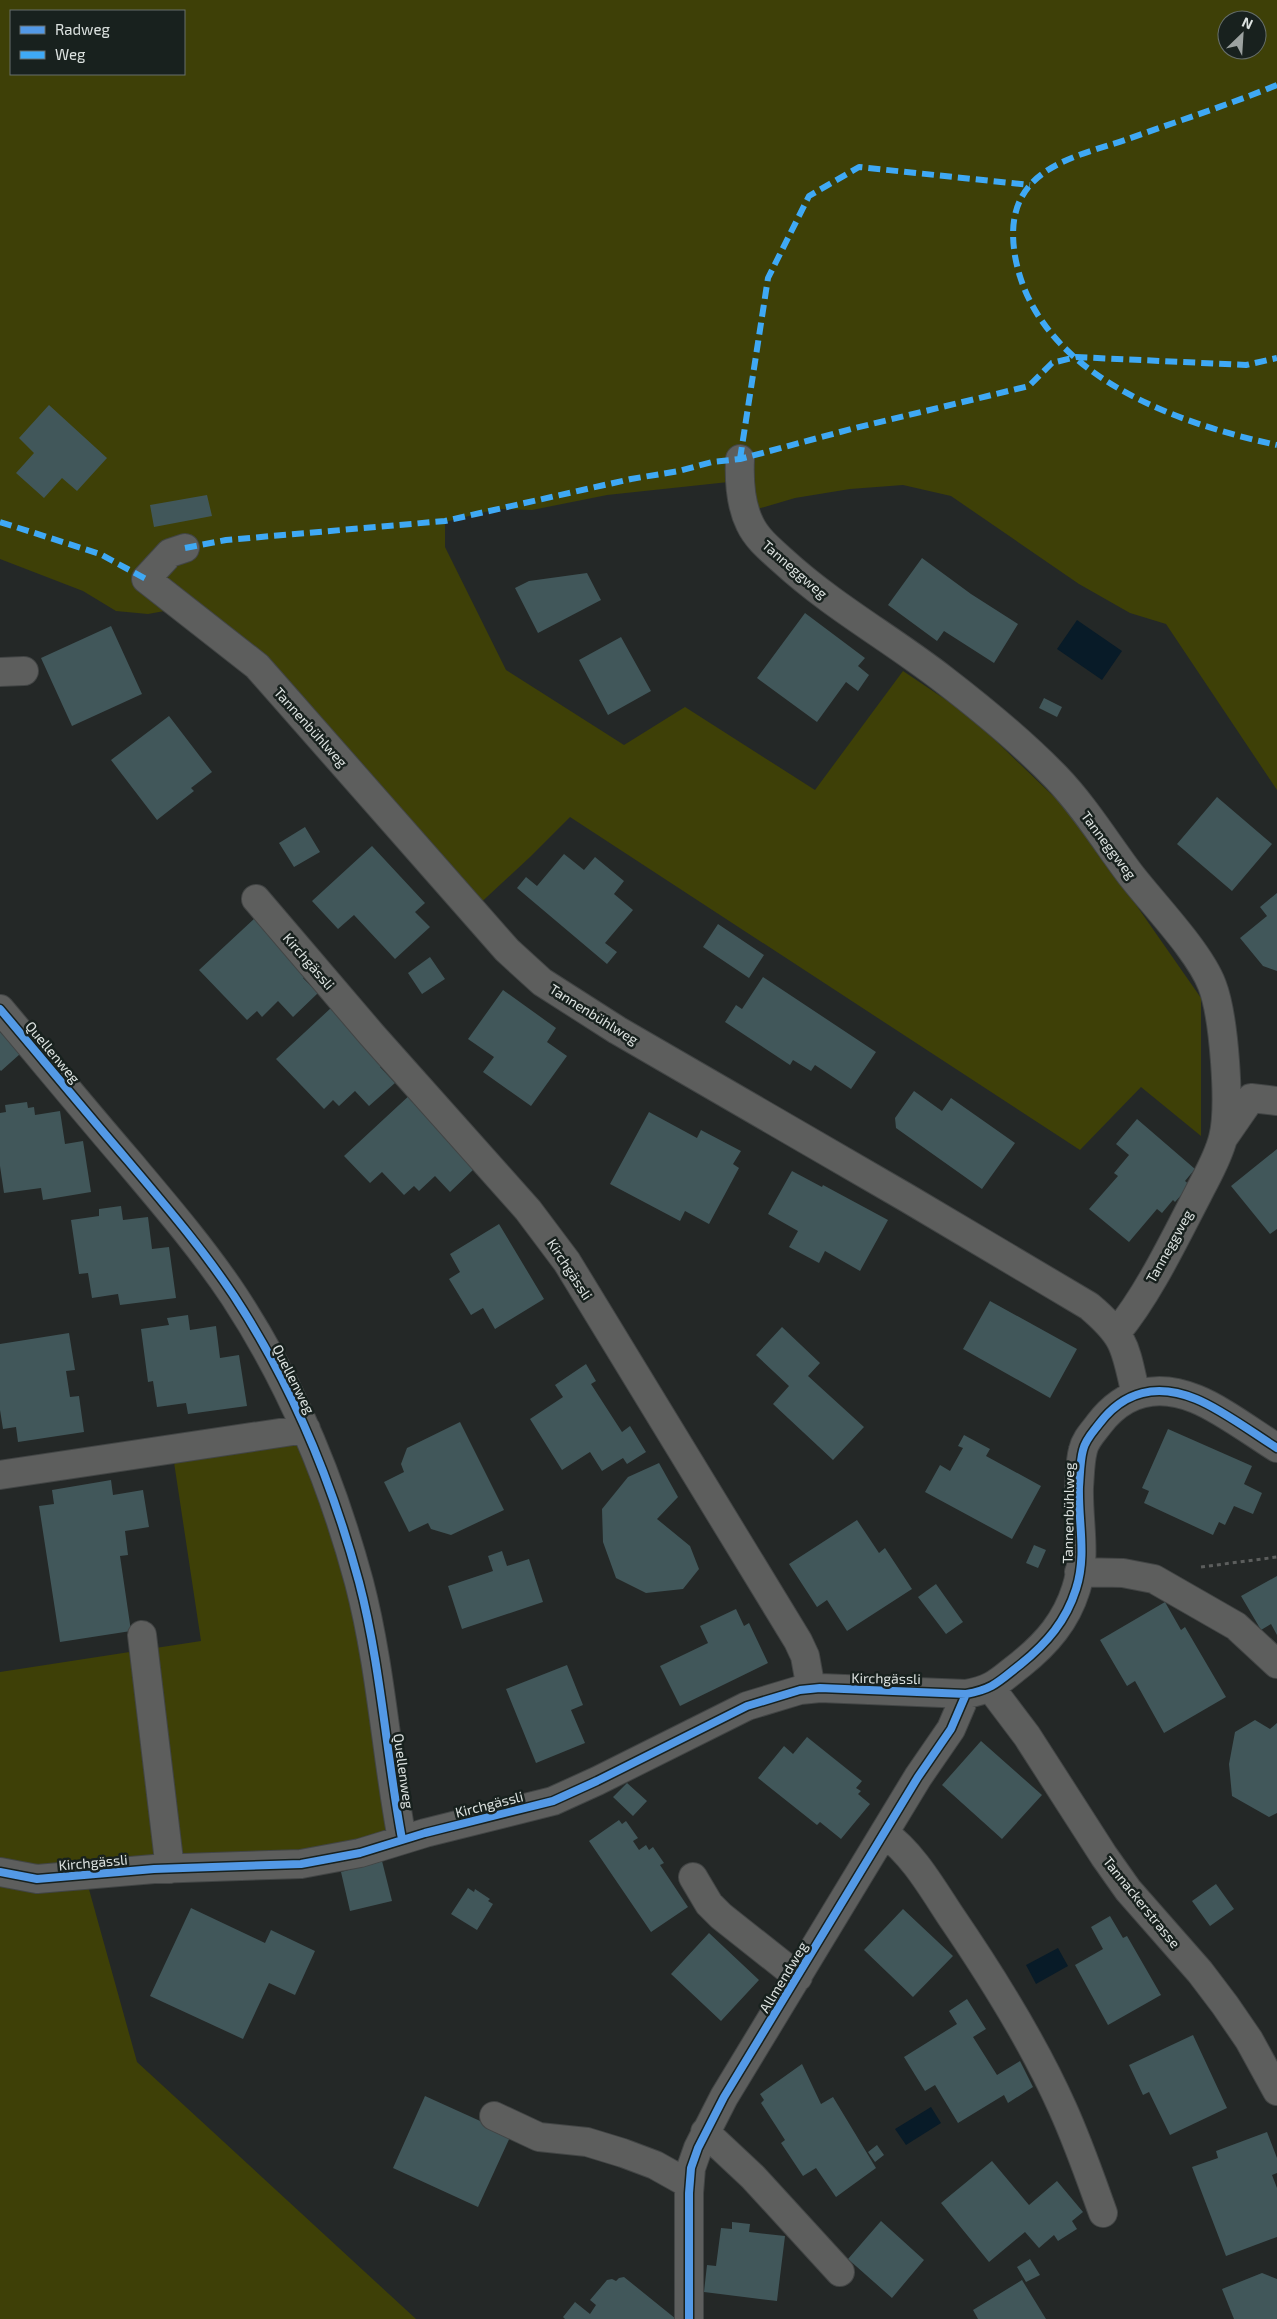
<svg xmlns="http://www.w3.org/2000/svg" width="1277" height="2319" font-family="'Exo 2',sans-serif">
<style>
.green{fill:#3e4007;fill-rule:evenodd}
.water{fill:#081b28}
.building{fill:#41575a}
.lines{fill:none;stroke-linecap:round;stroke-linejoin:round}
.minor-casing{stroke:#424545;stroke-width:30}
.path{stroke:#5c5e5d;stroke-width:3;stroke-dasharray:4 4;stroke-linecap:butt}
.minor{stroke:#5d5e5d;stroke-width:28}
.quiet{stroke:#3fa9f5;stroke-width:6;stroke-dasharray:12 6;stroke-linecap:butt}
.cycleway-casing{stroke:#18211e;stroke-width:11}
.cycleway{stroke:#5399e6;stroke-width:8}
.labels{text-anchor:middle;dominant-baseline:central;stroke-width:5;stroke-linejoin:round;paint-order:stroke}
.street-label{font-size:14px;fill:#dde3e1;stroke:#18211e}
</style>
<rect width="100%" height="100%" fill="#242827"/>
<path class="green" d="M0 0H1277V790L1166 624 1130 613 1079 584 951 496 903 485 850 489 795 498 744 513 738 481 607 495 532 510 497 509 445 522V547L506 670 624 745 685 707 815 790 903 671 970 716 1074 816 1201 998V1136L1141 1087 1080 1150 570 817 530 857 474 909 257 666 181 608 148 614 116 611 83 591 0 559ZM11 11H184V74H11ZM1227 20H1257V50H1227Z
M306 1429 331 1491 402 1839 85 1875 137 2062 416 2319H0V1672L201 1641 172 1449Z"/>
<path class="water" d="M1077 620 1122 651 1102 680 1057 649Z
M1058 1948 1068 1966 1036 1984 1026 1965Z
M931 2107 941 2123 906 2145 895 2129Z"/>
<path class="building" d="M49 405 107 458 77 491 62 478 44 498 16 473 34 453 19 438Z
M207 495 212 516 154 527 150 505Z
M922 558 971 594 1018 624 994 663 944 631 937 641 888 605Z
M587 573 601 600 538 633 515 588 529 581Z
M805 613 865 658 858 666 869 675 858 691 846 682 817 722 757 678Z
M111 626 142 694 72 726 41 658Z
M621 637 651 691 608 715 579 660Z
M1044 698 1062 707 1057 717 1039 708Z
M169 716 212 772 191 788 194 791 157 820 111 760Z
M1217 797 1272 844 1232 891 1177 844Z
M305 827 320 852 294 867 279 843Z
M372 846 425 903 415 912 430 927 395 959 354 915 338 929 312 901Z
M564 854 584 870 595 857 624 881 614 894 633 910 605 943 617 952 607 964 517 888 526 877 537 886Z
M1277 893V971L1263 966 1240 938 1267 916 1260 907Z
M255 918 308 973 303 978 318 993 293 1017 278 1001 262 1017 257 1011 247 1020 199 970Z
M718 924 764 955 749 978 703 947Z
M430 957 445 979 422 994 408 973Z
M763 977 876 1052 851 1089 815 1065 811 1071 793 1060 790 1065 725 1022 736 1005 742 1009Z
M503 990 556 1028 547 1042 567 1056 531 1106 483 1072 494 1057 468 1039Z
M332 1007 385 1063 380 1067 395 1083 369 1106 355 1091 339 1106 333 1100 324 1109 276 1059Z
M0 1032 20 1054 1 1071 0 1070Z
M914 1091 942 1111 951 1098 1015 1143 982 1189 896 1128 895 1118Z
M412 1093 475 1168 450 1192 435 1176 419 1191 414 1186 404 1195 382 1172 370 1183 344 1156Z
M27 1102 28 1108 34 1107 35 1115 60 1111 65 1144 83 1141 91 1192 43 1200 41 1188 4 1193 0 1166V1113L6 1112 5 1105Z
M649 1112 697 1138 701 1130 741 1151 733 1164 739 1168 709 1224 685 1211 680 1221 610 1184Z
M1137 1119 1195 1169 1185 1181 1190 1185 1175 1202 1173 1200 1162 1213 1157 1209 1129 1242 1089 1209 1118 1176 1114 1173 1129 1155 1116 1144Z
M1277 1149V1229L1270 1234 1231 1186Z
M792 1171 822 1187 823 1185 888 1220 860 1271 825 1251 819 1263 789 1247 798 1231 768 1214Z
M121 1206 123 1220 148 1217 152 1249 169 1247 176 1298 120 1305 118 1294 92 1298 88 1273 79 1274 71 1220 99 1216V1209Z
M499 1224 544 1299 495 1329 483 1308 471 1315 449 1279 460 1272 450 1254Z
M990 1301 1077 1349 1050 1398 963 1349Z
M188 1315 190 1330 216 1326 220 1358 239 1355 247 1406 188 1414 186 1403 157 1407 153 1381 148 1382 141 1329 169 1325 167 1318Z
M782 1327 820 1363 808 1376 864 1427 833 1460 773 1404 789 1386 756 1355Z
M69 1333 75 1370 66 1371 70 1397 79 1396 84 1432 18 1442 16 1427 3 1429 0 1410V1344Z
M586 1364 596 1381 591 1384 622 1432 630 1426 646 1452 627 1464 623 1458 602 1471 590 1452 562 1470 530 1419 563 1397 555 1385Z
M460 1422 504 1510 451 1535 431 1529 428 1523 409 1532 384 1482 404 1472 401 1464 407 1448Z
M1168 1429 1252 1466 1244 1484 1262 1493 1253 1514 1234 1506 1225 1525 1219 1522 1213 1535 1144 1503 1149 1491 1142 1488Z
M964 1435 990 1449 986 1456 1041 1486 1012 1539 925 1492 940 1465 950 1471 963 1448 958 1446Z
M659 1463 678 1497 657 1519 690 1546 699 1569 683 1589 646 1593 616 1578 603 1542 602 1509 628 1477Z
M111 1480 113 1495 143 1490 149 1527 125 1531 128 1555 120 1556 131 1631 60 1642 39 1506 54 1504 52 1490Z
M857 1520 879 1553 885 1548 912 1589 847 1631 827 1600 817 1607 789 1564Z
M1034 1545 1046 1550 1038 1568 1026 1563Z
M502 1551 507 1566 529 1559 543 1602 462 1629 448 1586 493 1571 488 1556Z
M1277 1576V1635L1271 1624 1261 1630 1241 1596Z
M936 1584 963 1622 946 1634 918 1597Z
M1165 1602 1181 1630 1185 1627 1226 1697 1164 1733 1135 1681 1127 1686 1100 1640Z
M736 1609 744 1626 749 1623 768 1663 680 1706 660 1666 708 1643 700 1626Z
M567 1665 583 1705 571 1710 585 1743 536 1763 506 1689Z
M1255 1720 1270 1729 1277 1723V1813L1269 1817 1232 1796 1229 1764 1235 1732Z
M807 1737 862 1781 856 1788 861 1791 858 1794 870 1804 841 1839 820 1822 817 1825 758 1778 784 1746 793 1754Z
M981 1741 1042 1795 1002 1839 942 1785Z
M627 1783 647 1801 633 1816 613 1797Z
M619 1820 622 1824 626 1821 638 1838 633 1841 639 1850 646 1845 649 1850 653 1847 664 1863 660 1865 688 1907 651 1932 589 1841Z
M382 1861 392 1901 350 1911 341 1872Z
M1216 1884 1234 1909 1210 1926 1192 1901Z
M468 1888 474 1892 475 1889 490 1899 488 1901 493 1904 477 1930 451 1914Z
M191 1908 265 1943 271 1930 315 1951 295 1995 269 1983 243 2039 150 1996Z
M903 1909 953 1956 913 1997 864 1950Z
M1110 1916 1123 1938 1127 1936 1161 1995 1108 2025 1075 1965 1103 1949 1091 1927Z
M709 1933 759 1980 721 2021 671 1974Z
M967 1999 986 2029 973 2037 997 2075 1020 2061 1033 2087 1008 2103 1004 2095 958 2123 935 2085 925 2091 904 2057 957 2024 949 2011Z
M1193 2035 1227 2108 1170 2135 1149 2092 1143 2095 1129 2065Z
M802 2064 821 2104 833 2097 876 2168 836 2197 816 2168 803 2176 781 2143 785 2140 761 2103 764 2100 760 2094Z
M425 2096 511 2135 478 2207 393 2168Z
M1267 2132 1277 2158V2173L1272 2175 1277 2188V2237L1226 2256 1192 2167 1218 2158 1216 2151Z
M877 2145 884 2155 875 2162 868 2152Z
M992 2161 1029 2205 1057 2181 1083 2212 1072 2221 1077 2229 1058 2241 1054 2235 1039 2248 1025 2232 989 2262 941 2203Z
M881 2221 924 2260 892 2298 848 2259Z
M732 2222 750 2224 749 2232 785 2236 777 2301 704 2292 707 2265 716 2266 721 2228 732 2229Z
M1030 2259 1040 2275 1026 2282 1017 2267Z
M1262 2273 1277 2279V2319H1234L1222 2289Z
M624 2277 676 2319H565L563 2317 575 2302 590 2314 596 2305 590 2300 607 2280 612 2279 616 2281 619 2278Z
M1022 2280 1046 2319H978L973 2310Z"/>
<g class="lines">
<g class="minor-casing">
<path id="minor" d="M740 459C739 481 740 504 750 524 757 539 771 550 783 561 832 606 890 638 943 679 982 709 1022 742 1056 777 1084 806 1106 842 1130 874 1153 904 1199 951 1212 985 1224 1016 1231 1107 1223 1138 1218 1158 1207 1176 1198 1194 1175 1238 1148 1295 1117 1332
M185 548 170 553 146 579 257 666 507 950 542 982 617 1030 907 1198 1089 1306C1127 1338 1125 1348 1136 1395
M0 672 24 671
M256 899 372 1035 528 1210 567 1262 798 1641 805 1656 811 1689
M0 1009C43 1060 85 1111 128 1161 165 1205 202 1248 234 1296 291 1383 332 1482 359 1582 381 1666 386 1754 402 1839
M1224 1137 1251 1098 1277 1101
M0 1475 306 1429
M1079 1572 1123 1573 1154 1579 1236 1626 1277 1664
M142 1635 170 1869
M990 1687 1027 1736 1104 1856 1128 1890 1200 1972 1225 2005 1249 2040 1277 2091
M884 1833C912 1853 931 1886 950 1915 991 1975 1032 2040 1062 2107 1078 2142 1090 2177 1103 2213
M0 1872 37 1879 154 1869 301 1864 360 1853 425 1833 553 1801 597 1781 747 1706 800 1690 820 1688 966 1694
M693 1877 709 1904 721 1916 798 1977
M494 2116 539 2137 587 2142 623 2153 655 2165 689 2184
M705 2132 753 2177 840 2272
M689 2319V2193L691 2168 698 2148 724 2097 918 1777 951 1729 966 1694C994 1689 999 1681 1021 1664 1047 1643 1066 1621 1076 1589 1087 1555 1078 1522 1079 1487 1080 1475 1080 1461 1083 1450 1085 1440 1093 1432 1099 1424 1124 1391 1157 1383 1196 1399 1221 1409 1253 1433 1277 1448"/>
</g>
<path class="path" d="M1201 1567 1277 1557"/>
<use href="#minor" class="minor"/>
<path class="quiet" d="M1277 85C1228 105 1178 121 1128 139 1096 150 1053 159 1030 185 1012 206 1011 231 1015 256 1036 374 1174 423 1277 445
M740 459 768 278 809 196 859 167 1030 185
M0 522 100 554 146 579
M185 548 226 540 445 521 631 479 679 471 712 462 740 459 855 428 1029 386 1052 363 1076 357 1246 365 1277 358"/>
<g class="cycleway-casing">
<path id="cycleway" d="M0 1009C43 1060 85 1111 128 1161 165 1205 202 1248 234 1296 291 1383 332 1482 359 1582 381 1666 386 1754 402 1839
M0 1872 37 1879 154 1869 301 1864 360 1853 425 1833 553 1801 597 1781 747 1706 800 1690 820 1688 966 1694
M689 2319V2193L691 2168 698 2148 724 2097 918 1777 951 1729 966 1694C994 1689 999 1681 1021 1664 1047 1643 1066 1621 1076 1589 1087 1555 1078 1522 1079 1487 1080 1475 1080 1461 1083 1450 1085 1440 1093 1432 1099 1424 1124 1391 1157 1383 1196 1399 1221 1409 1253 1433 1277 1448"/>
</g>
<use href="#cycleway" class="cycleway"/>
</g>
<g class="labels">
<g class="street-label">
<text transform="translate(795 569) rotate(41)">Tanneggweg</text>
<text transform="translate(311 727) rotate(48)">Tannenbühlweg</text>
<text transform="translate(1109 845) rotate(53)">Tanneggweg</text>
<text transform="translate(309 961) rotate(49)">Kirchgässli</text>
<text transform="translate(594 1014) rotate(32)">Tannenbühlweg</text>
<text transform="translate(53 1052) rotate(50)">Quellenweg</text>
<text transform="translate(1169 1246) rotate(-61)">Tanneggweg</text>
<text transform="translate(570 1269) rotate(57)">Kirchgässli</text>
<text transform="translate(294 1379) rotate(63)">Quellenweg</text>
<text transform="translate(1068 1513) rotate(-89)">Tannenbühlweg</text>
<text transform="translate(886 1678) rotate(1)">Kirchgässli</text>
<text transform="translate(404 1771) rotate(82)">Quellenweg</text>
<text transform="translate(489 1804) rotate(-14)">Kirchgässli</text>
<text transform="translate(93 1862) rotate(-5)">Kirchgässli</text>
<text transform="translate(1142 1902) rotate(51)">Tannackerstrasse</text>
<text transform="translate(783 1977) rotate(-59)">Allmendweg</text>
</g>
</g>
<rect x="10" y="10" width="175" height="65" fill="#18211e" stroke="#676f6c"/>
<rect x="20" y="26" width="25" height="8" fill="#5399e6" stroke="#676f6c"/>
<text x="55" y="35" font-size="15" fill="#dde3e1">Radweg</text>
<rect x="20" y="51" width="25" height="8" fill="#3fa9f5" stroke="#676f6c"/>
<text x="55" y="60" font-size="15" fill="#dde3e1">Weg</text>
<g transform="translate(1242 35) rotate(25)"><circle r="24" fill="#18211e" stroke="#676f6c"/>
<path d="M0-4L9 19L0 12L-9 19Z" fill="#9ca2a0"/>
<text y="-8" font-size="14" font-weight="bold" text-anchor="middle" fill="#dde3e1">N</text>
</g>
</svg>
